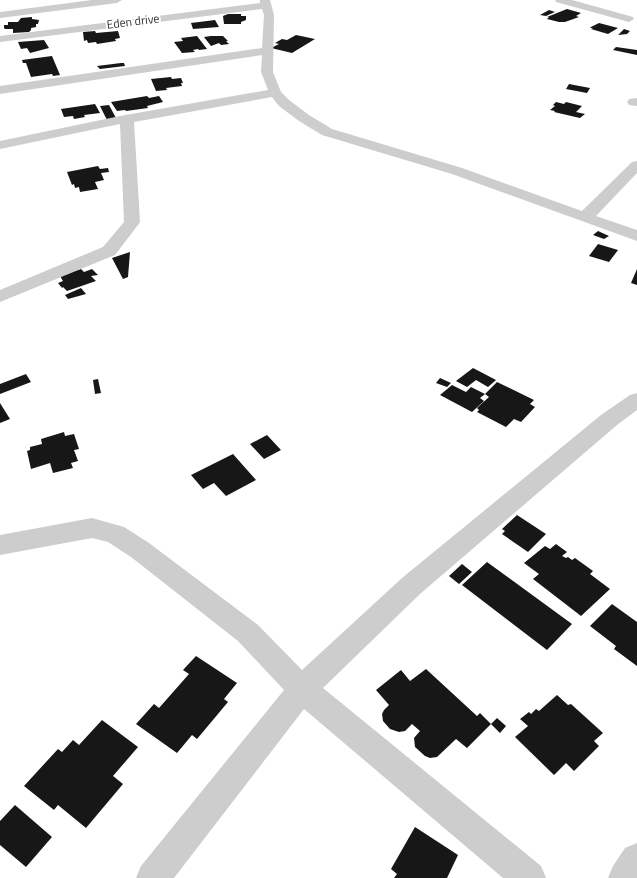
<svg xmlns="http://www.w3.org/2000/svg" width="637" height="878" font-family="'Titillium Web',sans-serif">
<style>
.building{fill:#171717}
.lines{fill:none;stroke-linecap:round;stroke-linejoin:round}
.minor{fill:#cdcdcd;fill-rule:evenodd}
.labels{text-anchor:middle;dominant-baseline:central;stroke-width:4;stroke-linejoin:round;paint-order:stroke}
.far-street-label{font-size:12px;fill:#303030;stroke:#fff}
</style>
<rect width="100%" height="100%" fill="#fff"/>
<path class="building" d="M567 9 581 13 576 16 579 17 565 22H559L547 19 549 17H547Z
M549 10 555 12 546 16 540 15Z
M228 14H241V16H246V20L241 22V24H224L223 16Z
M32 17V19L39 20 38 24H36V27L31 28V30L29 32 13 33V29H5L4 28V25H8V22H18L21 18Z
M215 20 219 27 193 29 191 23Z
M599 23 618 28 608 34 591 29 593 28H590L591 27Z
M624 29 630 31 627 34 618 35Z
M95 31 96 33 118 31 120 38 115 39 116 41 97 44 96 42 88 43 87 40 84 41 83 32Z
M296 35 315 39 292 53 271 48 279 44 275 43 282 39 287 40Z
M197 36 207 49 199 50 198 49 193 50 195 52 182 53 174 42 183 41 181 38Z
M211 36H223L228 41H226L229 44 221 45 219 43 211 46 204 37Z
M44 40 49 48 30 53 27 48 21 49 18 42Z
M616 47 637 50V55L613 50Z
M52 56 60 75 53 76 52 74 31 77 26 63H23L22 60Z
M121 63H124L125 66 100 69 97 66Z
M171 77 172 79 181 78 183 83H181L182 86 166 88 167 90 156 91 151 79Z
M569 84 590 88 587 93 566 89Z
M147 96 149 98 159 96 163 102 147 106 148 108 126 111 125 110 117 111 111 102Z
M556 102 564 104 566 102 582 106 576 112 585 114 580 118 554 112 555 111 550 110 555 106 553 105Z
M95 104 100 113 84 115 85 117 74 119 73 116 64 117 61 109Z
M109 105 116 118 107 120 100 106Z
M98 166 100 169 108 168 109 172 101 173 104 180 95 182 98 189 80 192 79 187 75 188 74 184 72 185 67 172Z
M598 231 609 236 604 239 593 235Z
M598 244 618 250 609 262 589 256Z
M130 252 128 277 123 279 112 258Z
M81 269 84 272 92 269 98 275 91 276 96 281 67 291 63 287 62 288 58 283 63 281 60 276Z
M637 269V285L631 283Z
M81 288 86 294 68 299 65 295Z
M473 368 496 380 488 387 476 380 467 387 456 381Z
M26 374 31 382 0 394V384Z
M440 378 451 383 447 387 436 383Z
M98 379 101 393 95 394 93 380Z
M497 382 534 400 530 404 535 407 521 422 514 419 506 427 477 412 479 410 477 408 489 397 485 394Z
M452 385 466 392 471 387 485 394 480 398 484 401 472 412 440 395Z
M0 403 10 419 0 423Z
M64 432 65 436 74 434 79 449 74 450 78 461 71 463 73 468 53 473 50 463 31 469 27 451 30 450V447L42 444 41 439Z
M267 435 281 450 264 459 250 444Z
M233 454 256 480 226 496 214 483 203 489 191 475Z
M517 515 546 534 528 552 502 534 505 531 502 529Z
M556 544 567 552 562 556 566 558 568 557 572 560 575 558 593 571 590 574 610 589 581 616 533 579 539 574 524 563 545 546 550 549Z
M487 562 572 624 547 650 462 585Z
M462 564 472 572 459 584 449 576Z
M612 604 637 622V666L614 649 616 646 590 626Z
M196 656 237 683 224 699 228 702 197 739 192 735 177 753 136 724 154 704 159 708 189 674 183 670Z
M426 669 477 716 480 713 491 724 467 748 456 739 437 757 430 758 425 756 415 747 414 738 420 731 412 724 405 731 399 732 390 729 383 721 382 714 384 710 389 705 376 690 401 670 410 681Z
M557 695 568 705 571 704 603 733 594 741 599 746 574 771 566 763 554 775 515 737 528 726 520 719 529 712 531 714 536 709 539 711Z
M497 718 506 726 500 733 491 724Z
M102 720 138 747 113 776 123 784 86 828 58 805 54 810 24 786 58 749 62 752 73 740 79 745Z
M15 805 52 837 26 867 0 845V821Z
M415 827 458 855 447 878H394L397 874 391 869Z"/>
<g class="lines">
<path class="minor" d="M92 0H122L117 3 0 18V12Z
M260 0H270L274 15 273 72 281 92 289 100 309 115 332 129 462 168 582 211 632 162 637 161V173L596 216 637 230V241L452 174 322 135 299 121 279 106 272 97 134 122 140 222 138 225 115 255 0 302V290L103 247 124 222 120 124 0 149V141L120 116 268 90 261 72 262 55 0 94V86L262 48 264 15 262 9 0 42V36L260 3Z
M555 0H572L633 17 634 19 629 22 556 2Z
M637 98V106L629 105 627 102 629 99Z
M637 393V410L617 425 420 594 323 688 541 866 546 878H503L304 709 174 878H136L141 866 284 690 238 641 131 557 108 542 92 538 0 555V535L92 518 124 527 149 543 258 625 302 670 402 578 601 415 630 395Z
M637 843V878H608L613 866 625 848Z"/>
</g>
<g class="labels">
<g class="far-street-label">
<text transform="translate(133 21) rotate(-7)">Eden drive</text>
</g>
</g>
</svg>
